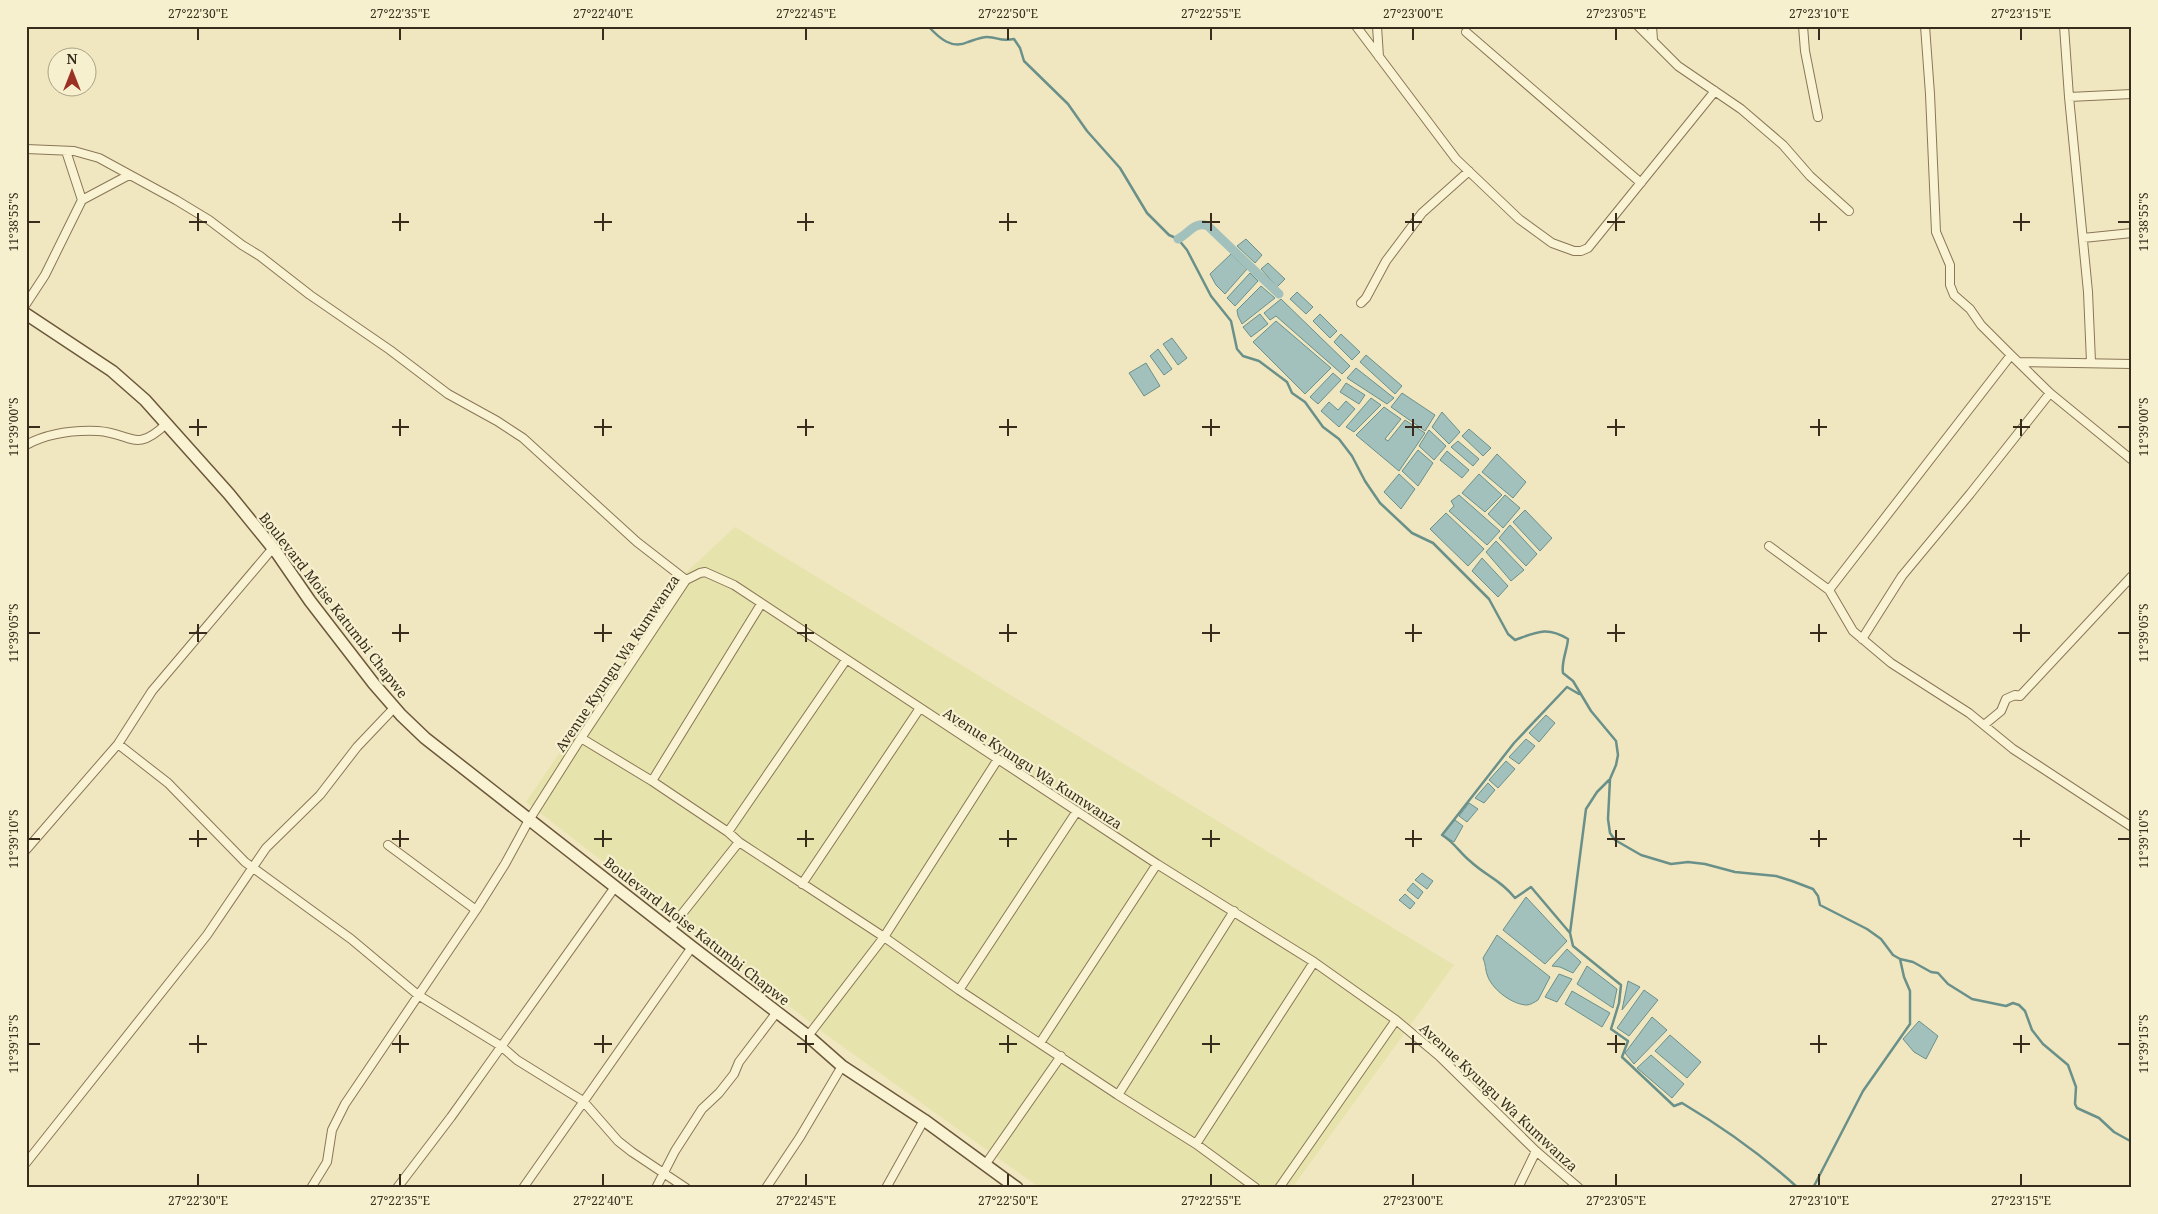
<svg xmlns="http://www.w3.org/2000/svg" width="2158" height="1214" font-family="'Noto Serif',serif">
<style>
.farmland{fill:#e6e3ad}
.water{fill:#a3c1bc;stroke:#6a908a}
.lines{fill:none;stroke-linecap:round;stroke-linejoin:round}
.stream{stroke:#6a908a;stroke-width:2.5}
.canal{stroke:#a3c1bc;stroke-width:9}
.street-casing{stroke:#897757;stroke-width:10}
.secondary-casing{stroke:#6b583a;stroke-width:14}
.street{stroke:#faf3d3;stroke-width:8}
.secondary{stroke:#faf3d3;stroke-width:11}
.ticks{fill:none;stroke:#382d1c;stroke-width:2}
.labels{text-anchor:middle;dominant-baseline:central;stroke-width:4.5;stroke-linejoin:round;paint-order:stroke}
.street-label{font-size:14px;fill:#382d1c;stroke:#f7f0cf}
.neatline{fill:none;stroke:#382d1c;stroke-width:2}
.ticks-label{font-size:12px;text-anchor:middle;fill:#382d1c}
</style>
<rect width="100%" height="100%" fill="#f0e7c0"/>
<path class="farmland" d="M735 527 1454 965 1292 1188H1040L828 1036 526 802 677 581Z"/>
<path class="water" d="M1246 239 1262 255 1255 263 1237 246Z
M1231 254 1247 269 1225 294 1216 285 1210 274Z
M1268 263 1285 279 1277 287 1261 269Z
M1250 273 1258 281 1235 306 1227 298Z
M1261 286 1275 298 1242 324 1238 316 1237 310Z
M1297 292 1313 307 1306 314 1290 299Z
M1281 299 1350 366 1342 374 1276 316 1270 320 1264 313Z
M1260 314 1268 324 1251 337 1243 327Z
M1320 314 1337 331 1330 338 1313 321Z
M1276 321 1331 368 1305 394 1253 342Z
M1341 334 1360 352 1352 360 1334 342Z
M1172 338 1187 358 1178 365 1163 344Z
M1158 349 1172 369 1164 375 1150 356Z
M1366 355 1402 386 1395 394 1360 362Z
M1146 363 1160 386 1144 396 1129 373Z
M1356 368 1394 398 1387 404 1347 378Z
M1333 373 1341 380 1318 404 1310 397Z
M1346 383 1365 395 1359 404 1340 392Z
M1402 393 1435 415 1425 431 1391 407Z
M1371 398 1381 405 1354 432 1346 427Z
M1346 401 1355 409 1339 427 1321 411 1329 402 1338 410Z
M1384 407 1401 419 1385 439 1388 441 1405 420 1425 433 1399 471 1356 435Z
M1442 412 1460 432 1449 444 1432 427Z
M1469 429 1491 448 1483 456 1462 436Z
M1429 430 1446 446 1434 460 1419 446Z
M1458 441 1479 459 1473 466 1451 447Z
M1418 450 1433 463 1418 486 1402 471Z
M1447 451 1469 470 1462 478 1440 460Z
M1497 454 1526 482 1513 498 1482 472Z
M1399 474 1415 489 1401 509 1384 492Z
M1479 474 1502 495 1485 512 1462 493Z
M1459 495 1500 531 1487 545 1449 511 1454 506 1451 501Z
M1505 495 1520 508 1503 528 1488 514Z
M1525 510 1552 538 1540 551 1513 522Z
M1446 513 1484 549 1468 566 1430 529Z
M1510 525 1537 554 1526 566 1499 538Z
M1496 541 1524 570 1511 581 1486 552Z
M1482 558 1508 586 1498 597 1472 571Z
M1546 715 1555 723 1539 742 1529 733Z
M1526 739 1535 746 1519 764 1509 757Z
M1506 761 1515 769 1498 788 1489 780Z
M1488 783 1495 790 1484 803 1475 798Z
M1469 803 1478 809 1467 822 1459 816Z
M1455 820 1463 826 1454 842 1442 835Z
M1422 873 1433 881 1427 889 1415 880Z
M1413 883 1423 892 1418 899 1407 890Z
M1405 894 1415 903 1410 909 1399 900Z
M1526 897 1567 941 1545 964 1503 930Z
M1497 935 1550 977 1538 1000C1535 1002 1530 1005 1527 1005 1513 1005 1493 990 1488 977 1485 971 1486 964 1483 958Z
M1567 949 1581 962 1573 973 1560 967 1552 966Z
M1587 966 1617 989 1613 1008 1577 984Z
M1559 974 1572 979 1557 1002 1545 997Z
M1628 981 1640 987 1622 1010Z
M1644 990 1658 1000 1629 1036 1617 1028Z
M1572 991 1610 1013 1602 1027 1565 1004Z
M1652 1017 1667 1030 1634 1064 1625 1053Z
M1919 1021 1938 1036 1926 1059 1914 1052 1903 1039Z
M1670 1035 1701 1062 1687 1078 1655 1051Z
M1651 1055 1684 1084 1672 1098 1637 1068Z"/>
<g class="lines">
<path class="stream" d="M928 26C939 38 952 50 968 42 974 40 981 37 987 37 999 37 999 42 1014 39L1020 48 1024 61 1068 104 1087 131 1120 168 1147 213 1169 235 1178 239 1187 250 1211 296 1231 321 1237 349 1243 356 1259 361 1287 382 1292 393 1305 402 1323 427 1339 439 1352 456 1365 481 1380 503 1412 533 1433 543 1489 599 1508 634 1515 640C1537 632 1547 626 1568 639 1567 651 1561 662 1563 673L1573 681 1591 711 1616 741 1618 755 1616 765 1610 779 1608 819 1610 833 1615 840 1641 855 1671 864 1688 862 1705 864 1735 872 1776 876 1792 881 1813 889 1818 896 1820 905 1867 929 1881 939 1893 955 1900 959 1913 962 1931 972 1938 973 1948 984 1972 999 2006 1006 2013 1003 2019 1005 2025 1011 2032 1030 2043 1044 2068 1065 2076 1087 2075 1104 2077 1108 2099 1118 2114 1132 2132 1142
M1579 694 1567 687 1514 743 1442 835C1454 842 1460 853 1470 861 1486 876 1501 880 1515 898L1531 887 1570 933 1573 946 1621 985 1619 1003 1611 1029 1628 1041 1622 1057 1674 1106 1682 1103C1724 1128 1762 1155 1798 1188
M1570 933 1586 809 1597 792 1609 780
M1813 1188 1863 1091 1910 1024V991L1904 977 1900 959"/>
<path class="canal" d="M1178 239C1189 233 1195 221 1208 226L1279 294"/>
<g class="street-casing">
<path id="street" d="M1356 26 1456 159 1519 219 1552 243 1574 251H1581L1588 248 1715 91
M1377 26 1379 57
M1638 26 1678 66 1741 109 1783 145 1810 176 1849 211
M1652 26 1653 40
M1803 26 1805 51 1818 117
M1925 26 1930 94 1936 232 1950 265V285L1954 295 1970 309 1981 325 2011 355 2050 393 2132 460
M2064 26 2069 97 2088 292 2091 362
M1466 32 1641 183
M2069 97 2132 94
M26 149 74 151 99 158 176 200 209 220 242 245 260 256 310 295 390 350 448 394 497 421 523 438 637 542 686 580
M66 151 82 200
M2083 238 2132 233
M1361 303 1366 298 1386 261 1422 213 1469 171
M26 304 45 275 82 200 129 175
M2019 362 2132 364
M26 445C48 433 73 430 98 431 131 433 135 454 166 424
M1769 546 1829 590 1853 631 1891 663 1969 713 2013 749 2039 766 2132 827
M1829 590 2011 355
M1862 639 1902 576 1970 494 2050 393
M1984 725 2001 711 2006 699 2015 695 2020 696 2132 576
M581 738 652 781 728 832 739 842 884 937 959 990 1118 1095 1196 1144 1256 1188
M118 744 168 783 245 862 351 939 418 995 501 1046 517 1060 583 1101 618 1141 632 1152 686 1188
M652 781 761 604
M728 832 846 660
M388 845 476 910
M26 850 118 744 152 691 273 548
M802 884 920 708
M670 929 739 842
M959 990 1077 811
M808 1036 884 937 998 759
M1040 1043 1157 864
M1118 1095 1234 911
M1196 1144 1314 962
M26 1163 207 935 266 848 320 795 357 747 395 707
M985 1165 1061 1056
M311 1188 327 1162 332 1130 345 1104 476 910 505 864 529 820 581 738 686 580 700 573 705 572 734 585 1157 864 1314 962 1396 1020 1439 1056 1536 1151 1579 1188
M397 1188 451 1117 615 887
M523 1188 692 947
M656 1188 675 1151 702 1109 719 1093 734 1074 739 1062 777 1012
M766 1188 800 1137 842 1066
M886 1188 924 1120
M1279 1188 1396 1020
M1518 1188 1536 1151"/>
</g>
<g class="secondary-casing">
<path id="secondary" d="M26 314 112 371 145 400 229 494 277 553 310 601 374 684 401 715 425 738 692 947 808 1036 842 1066 924 1120 1017 1188"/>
</g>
<use href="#street" class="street"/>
<use href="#secondary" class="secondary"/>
</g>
<path class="ticks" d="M198 28V40M400 28V40M603 28V40M806 28V40M1008 28V40M1211 28V40M1413 28V40M1616 28V40M1819 28V40M2021 28V40M198 213V231M400 213V231M603 213V231M806 213V231M1008 213V231M1211 213V231M1413 213V231M1616 213V231M1819 213V231M2021 213V231M28 222H40M189 222H207M392 222H409M594 222H612M797 222H814M999 222H1017M1202 222H1220M1405 222H1422M1607 222H1625M1810 222H1827M2013 222H2030M2118 222H2130M198 419V436M400 419V436M603 419V436M806 419V436M1008 419V436M1211 419V436M1413 419V436M1616 419V436M1819 419V436M2021 419V436M28 427H40M189 427H207M392 427H409M594 427H612M797 427H814M999 427H1017M1202 427H1220M1405 427H1422M1607 427H1625M1810 427H1827M2013 427H2030M2118 427H2130M198 624V642M400 624V642M603 624V642M806 624V642M1008 624V642M1211 624V642M1413 624V642M1616 624V642M1819 624V642M2021 624V642M28 633H40M189 633H207M392 633H409M594 633H612M797 633H814M999 633H1017M1202 633H1220M1405 633H1422M1607 633H1625M1810 633H1827M2013 633H2030M2118 633H2130M198 830V847M400 830V847M603 830V847M806 830V847M1008 830V847M1211 830V847M1413 830V847M1616 830V847M1819 830V847M2021 830V847M28 839H40M189 839H207M392 839H409M594 839H612M797 839H814M999 839H1017M1202 839H1220M1405 839H1422M1607 839H1625M1810 839H1827M2013 839H2030M2118 839H2130M198 1035V1053M400 1035V1053M603 1035V1053M806 1035V1053M1008 1035V1053M1211 1035V1053M1413 1035V1053M1616 1035V1053M1819 1035V1053M2021 1035V1053M28 1044H40M189 1044H207M392 1044H409M594 1044H612M797 1044H814M999 1044H1017M1202 1044H1220M1405 1044H1422M1607 1044H1625M1810 1044H1827M2013 1044H2030M2118 1044H2130M198 1174V1186M400 1174V1186M603 1174V1186M806 1174V1186M1008 1174V1186M1211 1174V1186M1413 1174V1186M1616 1174V1186M1819 1174V1186M2021 1174V1186"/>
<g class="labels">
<g class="street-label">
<text transform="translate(334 605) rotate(52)">Boulevard Moise Katumbi Chapwe</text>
<text transform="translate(617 663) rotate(-56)">Avenue Kyungu Wa Kumwanza</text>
<text transform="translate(1033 768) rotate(33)">Avenue Kyungu Wa Kumwanza</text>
<text transform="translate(697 931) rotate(38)">Boulevard Moise Katumbi Chapwe</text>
<text transform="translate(1499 1097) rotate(43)">Avenue Kyungu Wa Kumwanza</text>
</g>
</g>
<rect width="2158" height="1214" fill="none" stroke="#f7f0cf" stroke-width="55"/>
<g transform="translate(72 72)"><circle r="24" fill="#f7f0cf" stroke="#aba287"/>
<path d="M0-4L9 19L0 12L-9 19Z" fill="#9b3124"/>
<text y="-8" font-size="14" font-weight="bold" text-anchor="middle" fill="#382d1c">N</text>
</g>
<rect x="28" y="28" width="2102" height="1158" class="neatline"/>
<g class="ticks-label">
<text x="198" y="18">27°22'30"E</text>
<text x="400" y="18">27°22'35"E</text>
<text x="603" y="18">27°22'40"E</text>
<text x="806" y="18">27°22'45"E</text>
<text x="1008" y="18">27°22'50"E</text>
<text x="1211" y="18">27°22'55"E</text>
<text x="1413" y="18">27°23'00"E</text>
<text x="1616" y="18">27°23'05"E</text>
<text x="1819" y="18">27°23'10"E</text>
<text x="2021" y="18">27°23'15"E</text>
<text transform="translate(14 222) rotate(-90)" y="4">11°38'55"S</text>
<text transform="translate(2144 222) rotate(-90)" y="4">11°38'55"S</text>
<text transform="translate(14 427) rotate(-90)" y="4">11°39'00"S</text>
<text transform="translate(2144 427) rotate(-90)" y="4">11°39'00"S</text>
<text transform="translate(14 633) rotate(-90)" y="4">11°39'05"S</text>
<text transform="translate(2144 633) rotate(-90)" y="4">11°39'05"S</text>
<text transform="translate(14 839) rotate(-90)" y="4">11°39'10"S</text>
<text transform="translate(2144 839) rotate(-90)" y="4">11°39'10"S</text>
<text transform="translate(14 1044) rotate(-90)" y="4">11°39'15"S</text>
<text transform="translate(2144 1044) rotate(-90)" y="4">11°39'15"S</text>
<text x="198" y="1205">27°22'30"E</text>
<text x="400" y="1205">27°22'35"E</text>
<text x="603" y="1205">27°22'40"E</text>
<text x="806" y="1205">27°22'45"E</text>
<text x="1008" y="1205">27°22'50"E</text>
<text x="1211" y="1205">27°22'55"E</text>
<text x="1413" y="1205">27°23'00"E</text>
<text x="1616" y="1205">27°23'05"E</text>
<text x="1819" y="1205">27°23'10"E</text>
<text x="2021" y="1205">27°23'15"E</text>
</g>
</svg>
